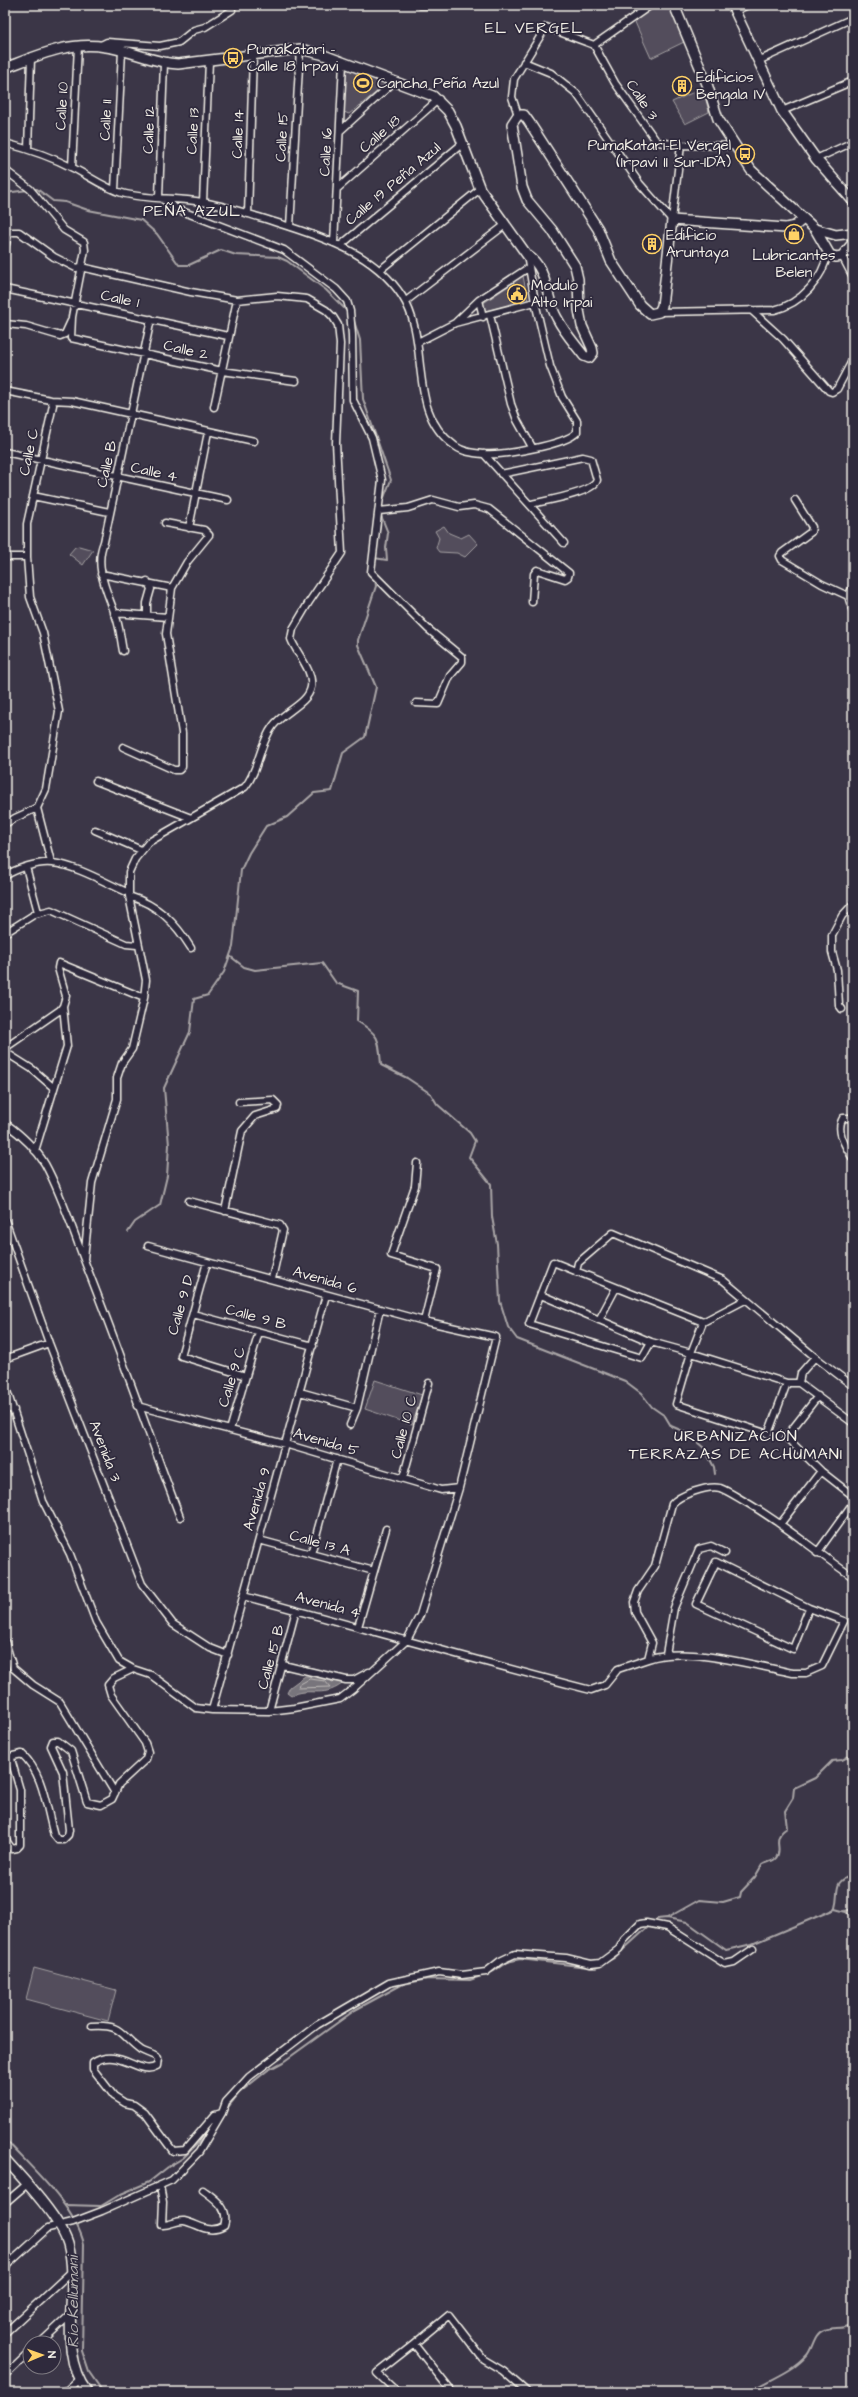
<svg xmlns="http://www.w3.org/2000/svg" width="858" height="2397" font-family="'Architects Daughter',sans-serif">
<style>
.green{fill:#534e5c;stroke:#a4a0a2}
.water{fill:#78747b;stroke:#aaa6a7}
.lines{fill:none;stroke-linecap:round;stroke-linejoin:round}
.shore{stroke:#c2bfbc;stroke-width:1}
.stream{stroke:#aaa6a7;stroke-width:2}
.street-casing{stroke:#f4f1e8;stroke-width:9}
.secondary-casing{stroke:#f4f1e8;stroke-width:12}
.street{stroke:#2f2a3d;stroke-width:6}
.secondary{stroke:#2f2a3d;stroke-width:9}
.labels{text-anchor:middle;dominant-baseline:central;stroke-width:3.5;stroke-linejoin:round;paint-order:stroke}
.poi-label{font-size:15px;fill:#f4f1e8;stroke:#2f2a3d;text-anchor:start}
.street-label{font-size:15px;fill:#f4f1e8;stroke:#2f2a3d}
.neighbourhood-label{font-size:16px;letter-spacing:1px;fill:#f4f1e8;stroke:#2f2a3d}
.water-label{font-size:16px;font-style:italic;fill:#b6b2b2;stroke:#2f2a3d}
</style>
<rect width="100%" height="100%" fill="#3b3647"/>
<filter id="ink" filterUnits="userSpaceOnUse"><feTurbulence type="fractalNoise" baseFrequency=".025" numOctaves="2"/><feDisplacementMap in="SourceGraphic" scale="8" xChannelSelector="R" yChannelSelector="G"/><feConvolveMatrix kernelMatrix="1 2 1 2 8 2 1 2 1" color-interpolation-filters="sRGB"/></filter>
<g filter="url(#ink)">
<path class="green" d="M655 5H669L684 42 651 58 634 20Z
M347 68 388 83 349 114 344 112 343 108Z
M703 88 709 112 685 124 672 102Z
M523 276 528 301 485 311 482 304Z
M444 526 449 533 461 538 469 534 478 544 465 557 457 553 439 552 436 548 439 538 435 531Z
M79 546 93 550 83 565 69 554 75 547Z
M375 1380 422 1395 412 1425 365 1409Z
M34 1968 116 1990 108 2021 26 1999Z"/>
<path class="water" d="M305 1676 327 1677 332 1682 339 1681 342 1684C321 1699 310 1686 291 1696L287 1693 290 1687Z"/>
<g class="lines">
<path class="shore" d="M310 1679 325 1681 330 1687 298 1688 299 1685Z"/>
<path class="stream" d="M33 189H37L53 201 65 202 88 210 141 220 157 234 179 265H189L221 250 236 255 278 257 287 261 326 290 348 312
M5 193 28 190
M354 321 360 340 363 399 391 480 381 505
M374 558 387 560 386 548 388 533 380 513
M230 956 244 967 255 970 322 963 336 983 358 991 357 1021C380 1035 379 1039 381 1065L407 1078 431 1094 437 1104 470 1133 475 1141 469 1157 491 1184 492 1217 497 1244 500 1301 508 1327 517 1339 625 1381 641 1393 652 1407 665 1416 671 1426 685 1432 704 1448 714 1467 715 1474
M128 1232 135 1222 160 1205 167 1176 169 1145 164 1088 190 1032 194 999 208 995 224 972 233 947 241 870 249 853 266 826 287 817 314 793 332 791 343 753 365 737 376 687 358 645V640L376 586 375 579
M835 1908C840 1891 831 1882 853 1875
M845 1911 853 1909
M667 1918 699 1900 723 1902 740 1897 741 1892 755 1877 762 1865C766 1862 773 1862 776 1858 784 1849 770 1839 787 1828L785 1811 793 1798 794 1788 815 1778 832 1761 842 1760 853 1754
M226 2110 239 2093 268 2070 283 2062 355 2010 403 1984 428 1979 470 1980 494 1971 507 1962 520 1959 596 1968 614 1958 657 1919 667 1918 687 1922 726 1950 752 1944 835 1909 846 1912 853 1918
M5 2139C31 2168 75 2206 84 2244L82 2351 89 2372 103 2392
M65 2205 101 2206 121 2194 149 2182 168 2167 183 2158 203 2138 214 2121
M750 2392C769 2379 792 2373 807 2355 813 2348 814 2333 824 2330 834 2326 843 2331 853 2323"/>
<g class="street-casing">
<path id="street" d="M420 5H442
M735 11 748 5
M594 45 615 83 657 142 681 145 734 146
M594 45 651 5
M99 46 107 42 160 46 179 42 194 30 205 27 232 10
M758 61 853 18
M524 62 551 73 576 93 640 184 672 220
M164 63 159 197 179 210 284 250 336 289 347 301 350 311 352 335 353 400 372 438 382 480 371 572 428 629 462 657V662L450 676 438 704 416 703
M782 111 853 81
M518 115 512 97 514 79 546 27 594 45
M340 131 395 81
M5 143C28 149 52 157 73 168 89 176 105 188 122 193 147 200 176 197 202 202 222 205 242 212 262 218 312 234 372 249 402 296 432 342 405 411 455 446 463 452 473 453 483 454 501 456 566 445 577 432V421L562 397 550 366 535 302 527 255
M28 149 31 58
M816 159 853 142
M72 167 78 46
M5 170 30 189 64 230 84 242 85 250 72 317 71 338 222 371 296 381
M337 189 439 99
M115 190 122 51
M203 202 209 61
M248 214 253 55
M672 220 681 145
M290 227 300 49
M334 243 343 63
M341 245 463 143
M5 248 9 232H19L54 257 76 268 81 267 191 292 237 300 277 296 307 299 326 310 333 317 338 325 340 344 336 443 342 553 309 602 293 629 291 639C296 653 314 671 311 687 308 704 283 712 273 726 259 744 259 770 245 787L149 842 135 859 129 872V896L146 980 144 998 132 1049 122 1063 117 1078V1099L92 1183 84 1259
M842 256 853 277
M380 270 480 189
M5 289 228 336
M479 300 483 317
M406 301 505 225
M751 310 783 339 829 391 832 392 837 389 853 359
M659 312 774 310C801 304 823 279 828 252
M490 315 511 404 517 420 532 447
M456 322 479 300 528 268
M5 324 26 326 60 336 65 334 71 321
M418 342 455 323 535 302
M5 391 51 400 72 401 254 441
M214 407 237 300
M5 452 228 500
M484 454 564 543
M501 474 583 457 591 459 597 480C594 493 544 501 531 504
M33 496 109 512
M795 500 812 527 811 532 782 553 780 556 782 560 822 584 848 596
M379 511 408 508 433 500 459 507 474 505 489 509 569 573 568 577 565 579 537 570 534 574 532 602
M189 528 208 432
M5 557H27
M101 574 172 588
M853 587 848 596 853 612
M114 613 168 617
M147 614V603L151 589 147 581
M123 651C121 641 120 630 117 620 109 595 93 568 104 542L151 319
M123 747 174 770H179L182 767V733L166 634 172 588 187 562 209 535 204 530 165 523
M96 781 191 818
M5 824 15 818 37 808
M95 830 141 850
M51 862 37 808 46 789 59 711 43 633 30 597 27 557V524L53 405 51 400
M26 867 38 912
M5 876C15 869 40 861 52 863 75 865 106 883 129 893
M129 896C158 905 175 922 191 948
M5 933 35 914 51 910 126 944 137 945
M842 1009 839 1005 837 970 832 952V935L842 916 853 904
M5 1048 60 1010 63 1006
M5 1052 32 1069 54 1088
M853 1118H843C835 1131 846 1147 853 1159
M5 1123C20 1134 35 1147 45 1164 62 1195 73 1231 86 1265 119 1348 148 1433 180 1517
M35 1151 67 1046 63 1006 66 996 58 968 59 963 144 998
M417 1163 415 1186 391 1255 437 1269 424 1321
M189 1201 280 1225 283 1230 272 1279
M225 1211 242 1131 255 1116 277 1109 278 1105 273 1100 239 1102
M5 1220 49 1343 142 1584 173 1624 210 1648 228 1655
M207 1262 181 1356 246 1376
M576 1272 578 1263 613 1233 723 1280 815 1357 853 1386
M541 1295 651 1342 691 1353 787 1383H799L853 1423
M745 1300 703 1322 691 1353 676 1404 768 1434 787 1383
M193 1314 313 1346
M599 1320 616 1288
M651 1342 642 1358 529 1324 553 1262 703 1322
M5 1359 49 1343
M799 1383 801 1373 815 1357
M5 1385 43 1501 70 1554 96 1622 119 1661 133 1669
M300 1392 357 1408
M818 1396 786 1437 821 1471 853 1496
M137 1406 285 1444 431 1487 441 1490 459 1488
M5 1408 14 1410
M350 1425 357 1408 380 1309
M230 1430 259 1332
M403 1478 429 1383
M781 1523 821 1471
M259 1540 374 1571
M817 1553 853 1503
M311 1554 337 1459
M243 1596C359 1627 474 1660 591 1690L605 1685 618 1669 648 1659 652 1643 635 1612 634 1602 638 1591 655 1566 672 1504C679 1495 708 1485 720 1488 728 1491 737 1497 744 1501 783 1523 816 1552 853 1577
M358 1627 386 1529
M5 1641 13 1668 33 1685 60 1702 115 1793
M666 1654 674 1608 699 1549 711 1546 725 1553
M648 1659C685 1646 754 1665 793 1673H806L822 1666 844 1621 809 1608 716 1562 696 1604 793 1649 809 1608
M283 1665 346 1680H354L369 1672
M212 1710 326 1295
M269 1711 296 1610
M5 1839 12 1849 17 1848 20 1845V1790L11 1759 13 1756 22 1754C44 1774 46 1808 54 1835L58 1840H63L68 1835 69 1830 63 1772 51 1746 53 1741H58L71 1751 87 1802 101 1805 112 1799 119 1784 146 1759 148 1752 145 1743 111 1695 108 1685 114 1678 133 1669 151 1675 196 1708 212 1710 269 1711 294 1708 340 1699 353 1689 407 1640 420 1615 459 1488 496 1337 424 1321 148 1246
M92 2026C123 2024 120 2035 141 2050 146 2053 153 2054 158 2058L157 2066C139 2077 119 2046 93 2063V2069L114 2096 125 2103 134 2105 145 2113 173 2151 185 2150 215 2115 222 2113
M160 2186 163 2202 162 2225C169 2226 176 2220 184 2221 199 2224 208 2235 224 2226 230 2208 215 2199 203 2190
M5 2203 27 2184
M5 2267 48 2228 73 2222 102 2211 172 2180 199 2152 222 2113 226 2102 249 2077 317 2025 389 1983 439 1972 462 1975 486 1972 500 1961 515 1954 566 1958 591 1964 600 1963 619 1949 624 1940 640 1924 646 1923 667 1927 725 1964 734 1962 753 1949
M5 2333 71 2272
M40 2343 71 2314
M414 2344 449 2315 483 2359 503 2371 527 2392
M5 2376 30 2352
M65 2392 78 2380
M397 2392 377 2373 414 2344 452 2392"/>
</g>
<g class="secondary-casing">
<path id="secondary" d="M674 5 707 84 718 119 751 170 815 229 830 255 836 257 842 256 853 243
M732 5 782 111 816 159 853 201
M5 68C39 55 68 41 106 47 131 50 153 63 178 64L300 49 321 54 433 96 448 111 456 126 480 189 527 255C549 269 545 298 557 318 564 332 575 344 584 356L589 358 593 353 592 348 582 326 579 310 578 279 575 266 552 230 527 200 522 187 512 124 518 115H524L529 122 598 229 611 261 640 305 650 314 659 312 662 306 672 220 786 228 795 226 802 220
M815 229 836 235 853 233
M5 2159C24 2180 60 2218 68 2244 81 2292 55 2350 87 2392"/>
</g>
<use href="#street" class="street"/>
<use href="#secondary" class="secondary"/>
</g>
</g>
<defs>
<g id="bus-ring" transform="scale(1)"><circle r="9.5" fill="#2f2a3d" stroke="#ffd166" stroke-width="1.5"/><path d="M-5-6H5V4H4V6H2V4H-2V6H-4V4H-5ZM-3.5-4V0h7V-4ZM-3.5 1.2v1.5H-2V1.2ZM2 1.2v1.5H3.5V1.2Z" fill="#ffd166"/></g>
<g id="stadium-ring" transform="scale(1)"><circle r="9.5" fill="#2f2a3d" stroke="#ffd166" stroke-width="1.5"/><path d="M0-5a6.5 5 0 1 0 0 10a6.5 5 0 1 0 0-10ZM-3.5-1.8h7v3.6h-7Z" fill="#ffd166"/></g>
<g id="building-ring" transform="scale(1)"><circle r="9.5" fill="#2f2a3d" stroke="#ffd166" stroke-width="1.5"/><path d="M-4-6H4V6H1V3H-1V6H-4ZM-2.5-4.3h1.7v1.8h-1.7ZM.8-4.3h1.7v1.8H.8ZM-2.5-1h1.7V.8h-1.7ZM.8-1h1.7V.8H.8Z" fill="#ffd166"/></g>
<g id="shop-ring" transform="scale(1)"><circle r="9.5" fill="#2f2a3d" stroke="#ffd166" stroke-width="1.5"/><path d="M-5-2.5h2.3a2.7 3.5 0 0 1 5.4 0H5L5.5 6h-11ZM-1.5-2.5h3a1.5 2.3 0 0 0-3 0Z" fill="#ffd166"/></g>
<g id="civic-ring" transform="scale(1)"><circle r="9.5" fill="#2f2a3d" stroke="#ffd166" stroke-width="1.5"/><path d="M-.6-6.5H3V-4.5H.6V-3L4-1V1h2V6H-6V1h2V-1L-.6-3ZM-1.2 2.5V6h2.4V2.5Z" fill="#ffd166"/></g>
</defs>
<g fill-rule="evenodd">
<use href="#bus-ring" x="233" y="58"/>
<use href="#stadium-ring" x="363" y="83"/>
<use href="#building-ring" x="682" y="86"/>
<use href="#bus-ring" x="745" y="154"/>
<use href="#shop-ring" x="794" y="234"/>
<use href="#building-ring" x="652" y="244"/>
<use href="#civic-ring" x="517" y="294"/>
</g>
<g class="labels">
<g class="poi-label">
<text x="247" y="49">PumaKatari -<tspan x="247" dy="17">Calle 18 Irpavi</tspan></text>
<text x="696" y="77">Edificios<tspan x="696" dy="17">Bengala IV</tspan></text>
<text x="377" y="83">Cancha Peña Azul</text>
<text x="731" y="145" text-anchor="end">PumaKatari-El Vergel<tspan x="731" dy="17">(Irpavi II Sur-IDA)</tspan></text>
<text x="666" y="235">Edificio<tspan x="666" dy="17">Aruntaya</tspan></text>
<text x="794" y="255" text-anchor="middle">Lubricantes<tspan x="794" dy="17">Belen</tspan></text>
<text x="531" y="285">Modulo<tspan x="531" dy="17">Alto Irpai</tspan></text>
</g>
<g class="street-label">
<text transform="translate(642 100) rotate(56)">Calle 3</text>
<text transform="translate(62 106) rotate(-87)">Calle 10</text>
<text transform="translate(106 120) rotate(-87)">Calle 11</text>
<text transform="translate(149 130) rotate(-88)">Calle 12</text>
<text transform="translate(193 131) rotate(-87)">Calle 13</text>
<text transform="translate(238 134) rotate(-88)">Calle 14</text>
<text transform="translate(380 134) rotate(-41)">Calle 18</text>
<text transform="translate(282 137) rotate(-87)">Calle 15</text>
<text transform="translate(326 152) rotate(-87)">Calle 16</text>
<text transform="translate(393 184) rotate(-40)">Calle 19 Peña Azul</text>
<text transform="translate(120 299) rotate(12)">Calle 1</text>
<text transform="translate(186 350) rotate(13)">Calle 2</text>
<text transform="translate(29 452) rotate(-78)">Calle C</text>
<text transform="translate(107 464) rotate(-77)">Calle B</text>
<text transform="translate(154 472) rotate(12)">Calle 4</text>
<text transform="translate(325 1280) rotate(16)">Avenida 6</text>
<text transform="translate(181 1305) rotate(-74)">Calle 9 D</text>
<text transform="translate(256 1317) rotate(15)">Calle 9 B</text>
<text transform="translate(232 1377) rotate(-73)">Calle 9 C</text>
<text transform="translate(404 1427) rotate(-75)">Calle 10 C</text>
<text transform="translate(326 1442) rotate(16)">Avenida 5</text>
<text transform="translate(105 1451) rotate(69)">Avenida 3</text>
<text transform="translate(257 1499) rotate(-74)">Avenida 9</text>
<text transform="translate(320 1543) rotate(15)">Calle 13 A</text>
<text transform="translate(328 1605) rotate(15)">Avenida 4</text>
<text transform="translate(271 1657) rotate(-75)">Calle 15 B</text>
</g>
<g class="neighbourhood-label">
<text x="534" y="28">EL VERGEL</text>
<text x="192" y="211">PEÑA AZUL</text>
<text x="736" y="1436">URBANIZACIÓN<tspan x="736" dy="18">TERRAZAS DE ACHUMANI</tspan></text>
</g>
<g class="water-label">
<text transform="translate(73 2302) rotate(-90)">Río Kellumani</text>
</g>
</g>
<rect width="858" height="2397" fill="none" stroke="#2f2a3d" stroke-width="20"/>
<rect x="10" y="10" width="838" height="2377" fill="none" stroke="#f4f1e8" stroke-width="1.5" filter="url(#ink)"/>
<g transform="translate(42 2355) rotate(88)"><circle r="19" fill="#2f2a3d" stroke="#7e7a81"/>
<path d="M0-3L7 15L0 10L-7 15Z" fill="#ffd166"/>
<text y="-6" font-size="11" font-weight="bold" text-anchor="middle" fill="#f4f1e8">N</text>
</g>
</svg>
